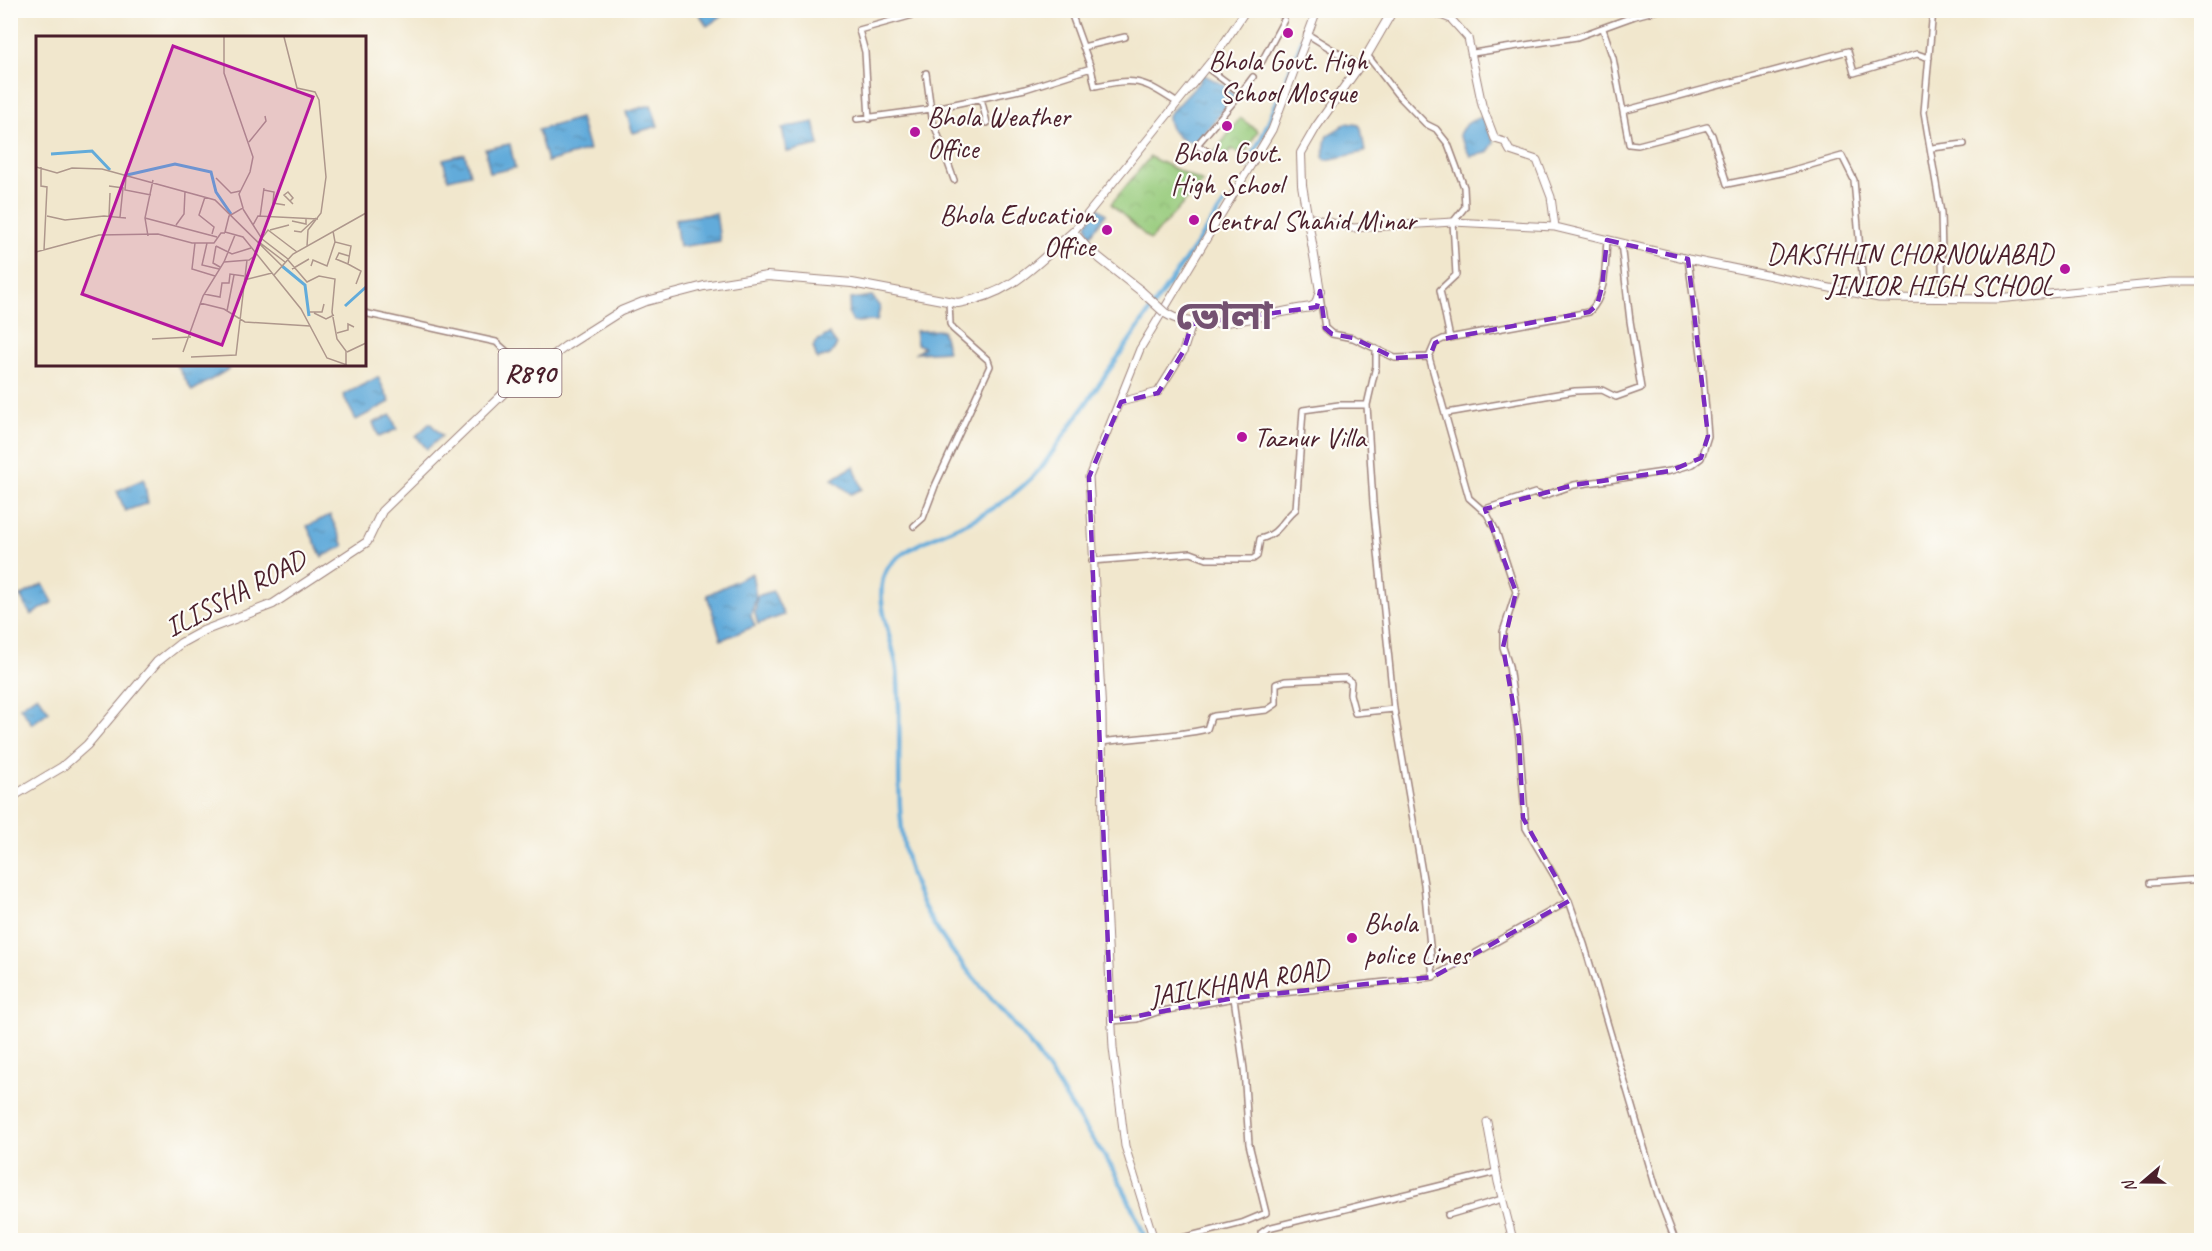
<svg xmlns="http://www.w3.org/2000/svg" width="2212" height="1251" font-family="Caveat,'Noto Sans Bengali',sans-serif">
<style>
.park{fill:url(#park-crowns);stroke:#707553;stroke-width:1.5}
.water{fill:url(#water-ripples);stroke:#566582;stroke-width:1.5}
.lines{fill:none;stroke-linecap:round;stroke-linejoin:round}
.canal{stroke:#62abda;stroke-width:4.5}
.street-casing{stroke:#9e837c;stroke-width:8}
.secondary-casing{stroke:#9e837c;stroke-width:9}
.primary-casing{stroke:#9e837c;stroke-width:10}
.street{stroke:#fff;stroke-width:5}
.secondary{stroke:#fff;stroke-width:7}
.primary{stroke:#fff;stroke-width:8}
.primary-bridge-casing{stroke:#9e837c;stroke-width:10;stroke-linecap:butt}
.primary-bridge{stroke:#fff;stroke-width:8}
.marked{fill:none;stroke:#7b2cbf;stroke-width:4.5;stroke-dasharray:12 8;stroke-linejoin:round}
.poi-dot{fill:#b5179e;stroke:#fdfcf7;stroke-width:2}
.labels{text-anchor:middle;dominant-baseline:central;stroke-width:4.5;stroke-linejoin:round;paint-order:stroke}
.shield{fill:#fdfcf7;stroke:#806168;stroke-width:1.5}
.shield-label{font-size:27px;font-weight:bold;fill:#4a1f2b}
.poi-label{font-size:28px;fill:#4a1f2b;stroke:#fdfcf7;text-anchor:start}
.street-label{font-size:28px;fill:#4a1f2b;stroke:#fdfcf7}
.town-label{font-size:40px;font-weight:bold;fill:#745271;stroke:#fdfcf7}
.inset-river{fill:none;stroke:#62abda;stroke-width:3}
.inset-road{fill:none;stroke:#ae978c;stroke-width:1.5}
.view{fill:#b5179e;fill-opacity:0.15;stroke:#b5179e;stroke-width:3}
.inset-edge{fill:none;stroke:#4a1f2b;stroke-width:3}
</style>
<defs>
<pattern id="park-crowns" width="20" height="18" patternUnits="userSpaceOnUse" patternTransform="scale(1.5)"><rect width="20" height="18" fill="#97cb7b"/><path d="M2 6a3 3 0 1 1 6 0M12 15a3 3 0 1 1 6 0" fill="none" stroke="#84ae6a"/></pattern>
<pattern id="water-ripples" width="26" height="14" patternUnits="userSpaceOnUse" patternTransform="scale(1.5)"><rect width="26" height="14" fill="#62abda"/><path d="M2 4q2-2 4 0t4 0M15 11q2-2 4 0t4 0" fill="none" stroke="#538bb1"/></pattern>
</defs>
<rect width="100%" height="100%" fill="#fdfcf7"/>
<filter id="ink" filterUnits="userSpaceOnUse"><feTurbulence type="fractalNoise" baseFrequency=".0167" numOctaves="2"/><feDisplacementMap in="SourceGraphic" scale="12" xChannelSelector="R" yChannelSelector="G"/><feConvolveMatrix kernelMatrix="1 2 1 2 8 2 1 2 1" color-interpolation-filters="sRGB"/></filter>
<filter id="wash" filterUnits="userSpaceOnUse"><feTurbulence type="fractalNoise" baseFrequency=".008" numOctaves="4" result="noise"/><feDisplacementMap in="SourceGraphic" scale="24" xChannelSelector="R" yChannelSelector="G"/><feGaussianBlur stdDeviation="1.35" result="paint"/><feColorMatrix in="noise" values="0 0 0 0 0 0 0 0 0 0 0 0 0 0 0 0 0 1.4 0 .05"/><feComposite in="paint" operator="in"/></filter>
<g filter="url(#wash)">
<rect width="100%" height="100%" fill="#f1e7cd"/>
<path class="park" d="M1240 118 1258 131 1246 151 1240 154 1231 149 1226 157 1220 162 1212 156Z
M1150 157 1203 182 1150 240 1111 204Z"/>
<path class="water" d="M701 10H728L729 11 707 26 698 12Z
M1202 74 1224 85 1235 96 1200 138C1185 149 1167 131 1168 115L1199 82Z
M651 105 658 126 633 133 626 112Z
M1482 117 1494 143 1487 153 1470 156 1459 135C1463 124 1472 120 1482 117Z
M580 118 589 150 547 162 538 130Z
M814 122 819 145 787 152 782 128Z
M1346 123 1359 125 1361 128 1365 152 1326 160 1323 157C1328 125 1323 142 1346 123Z
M510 144 515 168 490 173 485 149Z
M465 154 470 174 448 179 443 159Z
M1098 208 1106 214 1090 236 1087 224Z
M716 213 720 241 679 247 675 219Z
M872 296 880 307 877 321 853 322 848 313 851 299Z
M942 330 948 351 916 353 924 347 917 344 915 331Z
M829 334 837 345 830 355 817 359 813 346 817 341Z
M177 365H227L229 369 192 391Z
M378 377 390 402 356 420 343 395Z
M391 415 397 429 379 437 373 423Z
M430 423 442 436 427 449 416 436Z
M854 466 862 489 851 494 832 479Z
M144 479 148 503 125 511 117 491Z
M330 515 344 546 322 557 307 526Z
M752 573 756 597 751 616 755 626 721 640 707 595Z
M43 584 53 602 31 615 20 596Z
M773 591 784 615 758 624 755 614 757 596Z
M37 695 49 711 32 724 20 707Z"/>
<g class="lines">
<path class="canal" d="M1247 166 1263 135 1306 31
M1146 1240C1136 1216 1126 1191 1112 1168 1102 1151 1089 1135 1078 1117 1062 1092 1047 1066 1029 1043 988 990 931 941 911 875 891 811 904 737 897 670 894 642 871 595 887 569 901 546 955 530 980 516 1004 503 1024 487 1042 467L1224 204"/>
</g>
</g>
<g filter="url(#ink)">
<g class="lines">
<g class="street-casing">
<path id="street" d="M1070 10 1091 68 1095 86C1136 78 1141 79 1176 102
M1272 10 1283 15 1291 10
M1933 10 1924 112 1941 213 1943 297
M1603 29 1613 58 1629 144 1638 145 1707 127 1712 135 1727 184 1786 172 1842 156 1854 180 1864 296
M1307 34 1359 66
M1083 47 1125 37
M1473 53 1577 37 1635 16 1658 10
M1367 55 1397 94 1426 124 1436 129 1448 144 1464 187 1465 207 1453 222 1456 275 1440 290 1450 338
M1262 61 1284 20
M1206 67 1241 93 1197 145 1210 153
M926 73 932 118 954 180
M1241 93 1253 77
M981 98 987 123
M1623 111 1848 51 1854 73 1917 54 1929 58
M857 119 931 109 1025 89 1091 68
M869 119 865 52 859 30 931 10
M1932 148 1964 144
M1320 296 1325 328 1332 334 1353 338 1395 358 1429 357 1469 498 1487 514 1496 531 1516 592 1503 632V647L1509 666 1519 738 1526 828 1569 901 1584 944 1659 1198 1675 1240
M364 313 496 342 531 373
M1376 350V366L1367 405 1373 503 1394 709 1424 884 1433 977
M1429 357 1435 343 1443 339 1589 312C1607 295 1605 264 1607 240
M1447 413 1575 391 1602 390 1616 397 1641 388 1630 321 1621 243
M1482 510 1535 493 1543 496 1574 485 1670 471 1693 464 1701 458 1708 436 1702 362 1688 259
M914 526 923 518 935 486 990 366 988 360 953 329 950 324 949 301
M1092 561 1191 553 1207 559H1253L1257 556 1260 539C1280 534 1282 520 1296 509L1303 410 1339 405H1367
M1102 742C1138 737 1172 737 1207 729L1211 717 1214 716 1267 710 1276 704V684L1285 681 1346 678 1351 682 1350 694 1355 713 1394 709
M2150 883 2202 879
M1111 1021 1137 1019 1157 1012 1234 998 1433 977 1569 901
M1448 1215 1502 1199
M1174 1240 1242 1223 1266 1213 1249 1144 1244 1069 1234 998
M1263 1240 1261 1233 1268 1228 1496 1172"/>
</g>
<g class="secondary-casing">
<path id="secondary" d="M1428 10 1451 19 1468 38 1482 105 1495 139 1505 142 1510 151 1537 160 1551 197 1555 227
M1307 217 1353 228 1453 222 1555 227 1688 259 1879 298 1998 299 2172 282H2202
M1073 232 1216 55 1246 10
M1121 402 1158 392 1183 352 1192 324
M1487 1122 1498 1182 1513 1240
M1154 1240 1125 1146 1113 1048 1103 842 1102 714 1089 477 1140 349 1272 130 1317 10"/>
</g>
<g class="primary-casing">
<path id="primary" d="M1165 313C1202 337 1269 312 1311 307L1316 304 1320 291 1302 185 1301 153 1316 127 1367 55 1393 10
M10 798 62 767 87 745 157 662 181 643 203 631 273 604 367 542 382 511 506 391 566 346 621 311 643 302 704 286 767 276 852 283 958 303C1011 295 1035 265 1073 232L1088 249 1141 291"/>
</g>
<use href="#street" class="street"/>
<use href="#secondary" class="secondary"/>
<use href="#primary" class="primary"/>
<g class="primary-bridge-casing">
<path id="primary-bridge" d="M1141 291 1165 313"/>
</g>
<use href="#primary-bridge" class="primary-bridge"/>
</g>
</g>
<path class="marked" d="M1607 240 1688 259 1708 436 1701 458 1670 471 1574 485 1485 509 1516 592 1503 647 1519 738 1523 818 1569 901 1433 977 1234 998 1111 1021 1089 477 1121 402 1158 393 1183 352 1192 324 1317 307 1320 291 1325 328 1332 334 1353 338 1395 358 1430 356 1435 343 1443 339 1589 312 1597 305 1602 287Z"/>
<g class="poi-dot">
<circle cx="1288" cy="33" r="6"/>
<circle cx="1227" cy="126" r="6"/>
<circle cx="915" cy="132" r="6"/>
<circle cx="1194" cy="220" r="6"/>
<circle cx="1107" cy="230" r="6"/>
<circle cx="2065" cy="269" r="6"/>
<circle cx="1242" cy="437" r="6"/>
<circle cx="1352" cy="938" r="6"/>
</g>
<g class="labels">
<rect class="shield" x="498.5" y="349" width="63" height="48" rx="4.5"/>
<g class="shield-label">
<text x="530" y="373">R890</text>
</g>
<g class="poi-label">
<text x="1288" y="60" text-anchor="middle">Bhola Govt. High<tspan x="1288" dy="32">School Mosque</tspan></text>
<text x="927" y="116">Bhola Weather<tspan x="927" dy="32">Office</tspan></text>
<text x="1227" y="152" text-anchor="middle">Bhola Govt.<tspan x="1227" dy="32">High School</tspan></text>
<text x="1095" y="214" text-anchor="end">Bhola Education<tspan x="1095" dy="32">Office</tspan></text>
<text x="1206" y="220">Central Shahid Minar</text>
<text x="2053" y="253" text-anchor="end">DAKSHHIN CHORNOWABAD<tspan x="2053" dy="32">JINIOR HIGH SCHOOL</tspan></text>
<text x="1254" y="437">Taznur Villa</text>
<text x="1364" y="922">Bhola<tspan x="1364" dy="32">police Lines</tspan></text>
</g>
<g class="street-label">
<text transform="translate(235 593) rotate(-28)">ILISSHA ROAD</text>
<text transform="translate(1239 982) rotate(-9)">JAILKHANA ROAD</text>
</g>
<g class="town-label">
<text x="1224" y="316">ভোলা</text>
</g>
</g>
<g transform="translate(36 36)">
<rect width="330" height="330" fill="#f1e7cd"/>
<path class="inset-river" d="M15 118 56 115 74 134M91 139 139 128 175 136 180 156 195 178M246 230 269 249 273 280M309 270 330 251"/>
<path class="inset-road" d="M188 1V37L217 121 214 136 203 158 207 172 193 180 189 196 207 201 265 273 291 322 311 329M248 1 261 52 279 56 283 64 290 141 285 177 272 194 271 210M213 106 230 85 229 80M0 131 21 137 36 132 66 133 179 164 246 230M5 131V150L11 151 8 214M90 140 89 154 115 159M180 142 195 157 204 155M73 150 87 152 84 181M228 154 238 156 237 167 249 169M169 161 163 179 178 191 176 198M254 165 257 162 252 156 248 159 257 168M207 173 226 203 252 223M11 180 29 184 68 180 90 182M73 180 74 157M224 181 228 152M109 182 181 201M256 185 270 188V183M140 189 148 178 149 155M217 189 222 180 282 183M234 194 253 189M258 195 265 196 280 182M297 195 299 206 315 210 312 228 325 235 320 248M112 200 109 182 117 144M159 207 156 233 179 240M171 207 166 229 183 233M180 210 196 218 215 212M180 210 177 227 184 231M0 216 63 199 122 198 156 207H178L185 197H189M252 224 271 246 283 240 299 243 296 276 301 303 310 315V329M188 226 213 224 220 219M249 226 223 206 232 194 261 216M312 228 300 223 303 217 313 220M275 230 277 224 291 230 299 206M256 233 273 223M238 239 257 218 330 177M208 244 236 237M168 258 184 261 186 247H193L194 238 208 240M164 267 188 273 209 286 274 290M191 275 198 239M274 276H286L288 268M278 277 290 283 298 279M301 297 312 294V288L318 291M116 303 155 301M147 316 167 260 188 226 199 199M311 316 330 307M155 321 200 319 211 224"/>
<path class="view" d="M137 10 277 61 186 309 46 258Z"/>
<rect width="330" height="330" class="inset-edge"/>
</g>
<rect width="2212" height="1251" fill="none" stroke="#fdfcf7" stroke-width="36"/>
<g transform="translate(2143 1182) rotate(250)" stroke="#fdfcf7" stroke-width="4.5" paint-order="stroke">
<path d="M0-4.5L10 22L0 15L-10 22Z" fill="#4a1f2b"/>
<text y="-9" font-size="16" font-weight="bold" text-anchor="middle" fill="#4a1f2b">N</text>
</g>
</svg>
